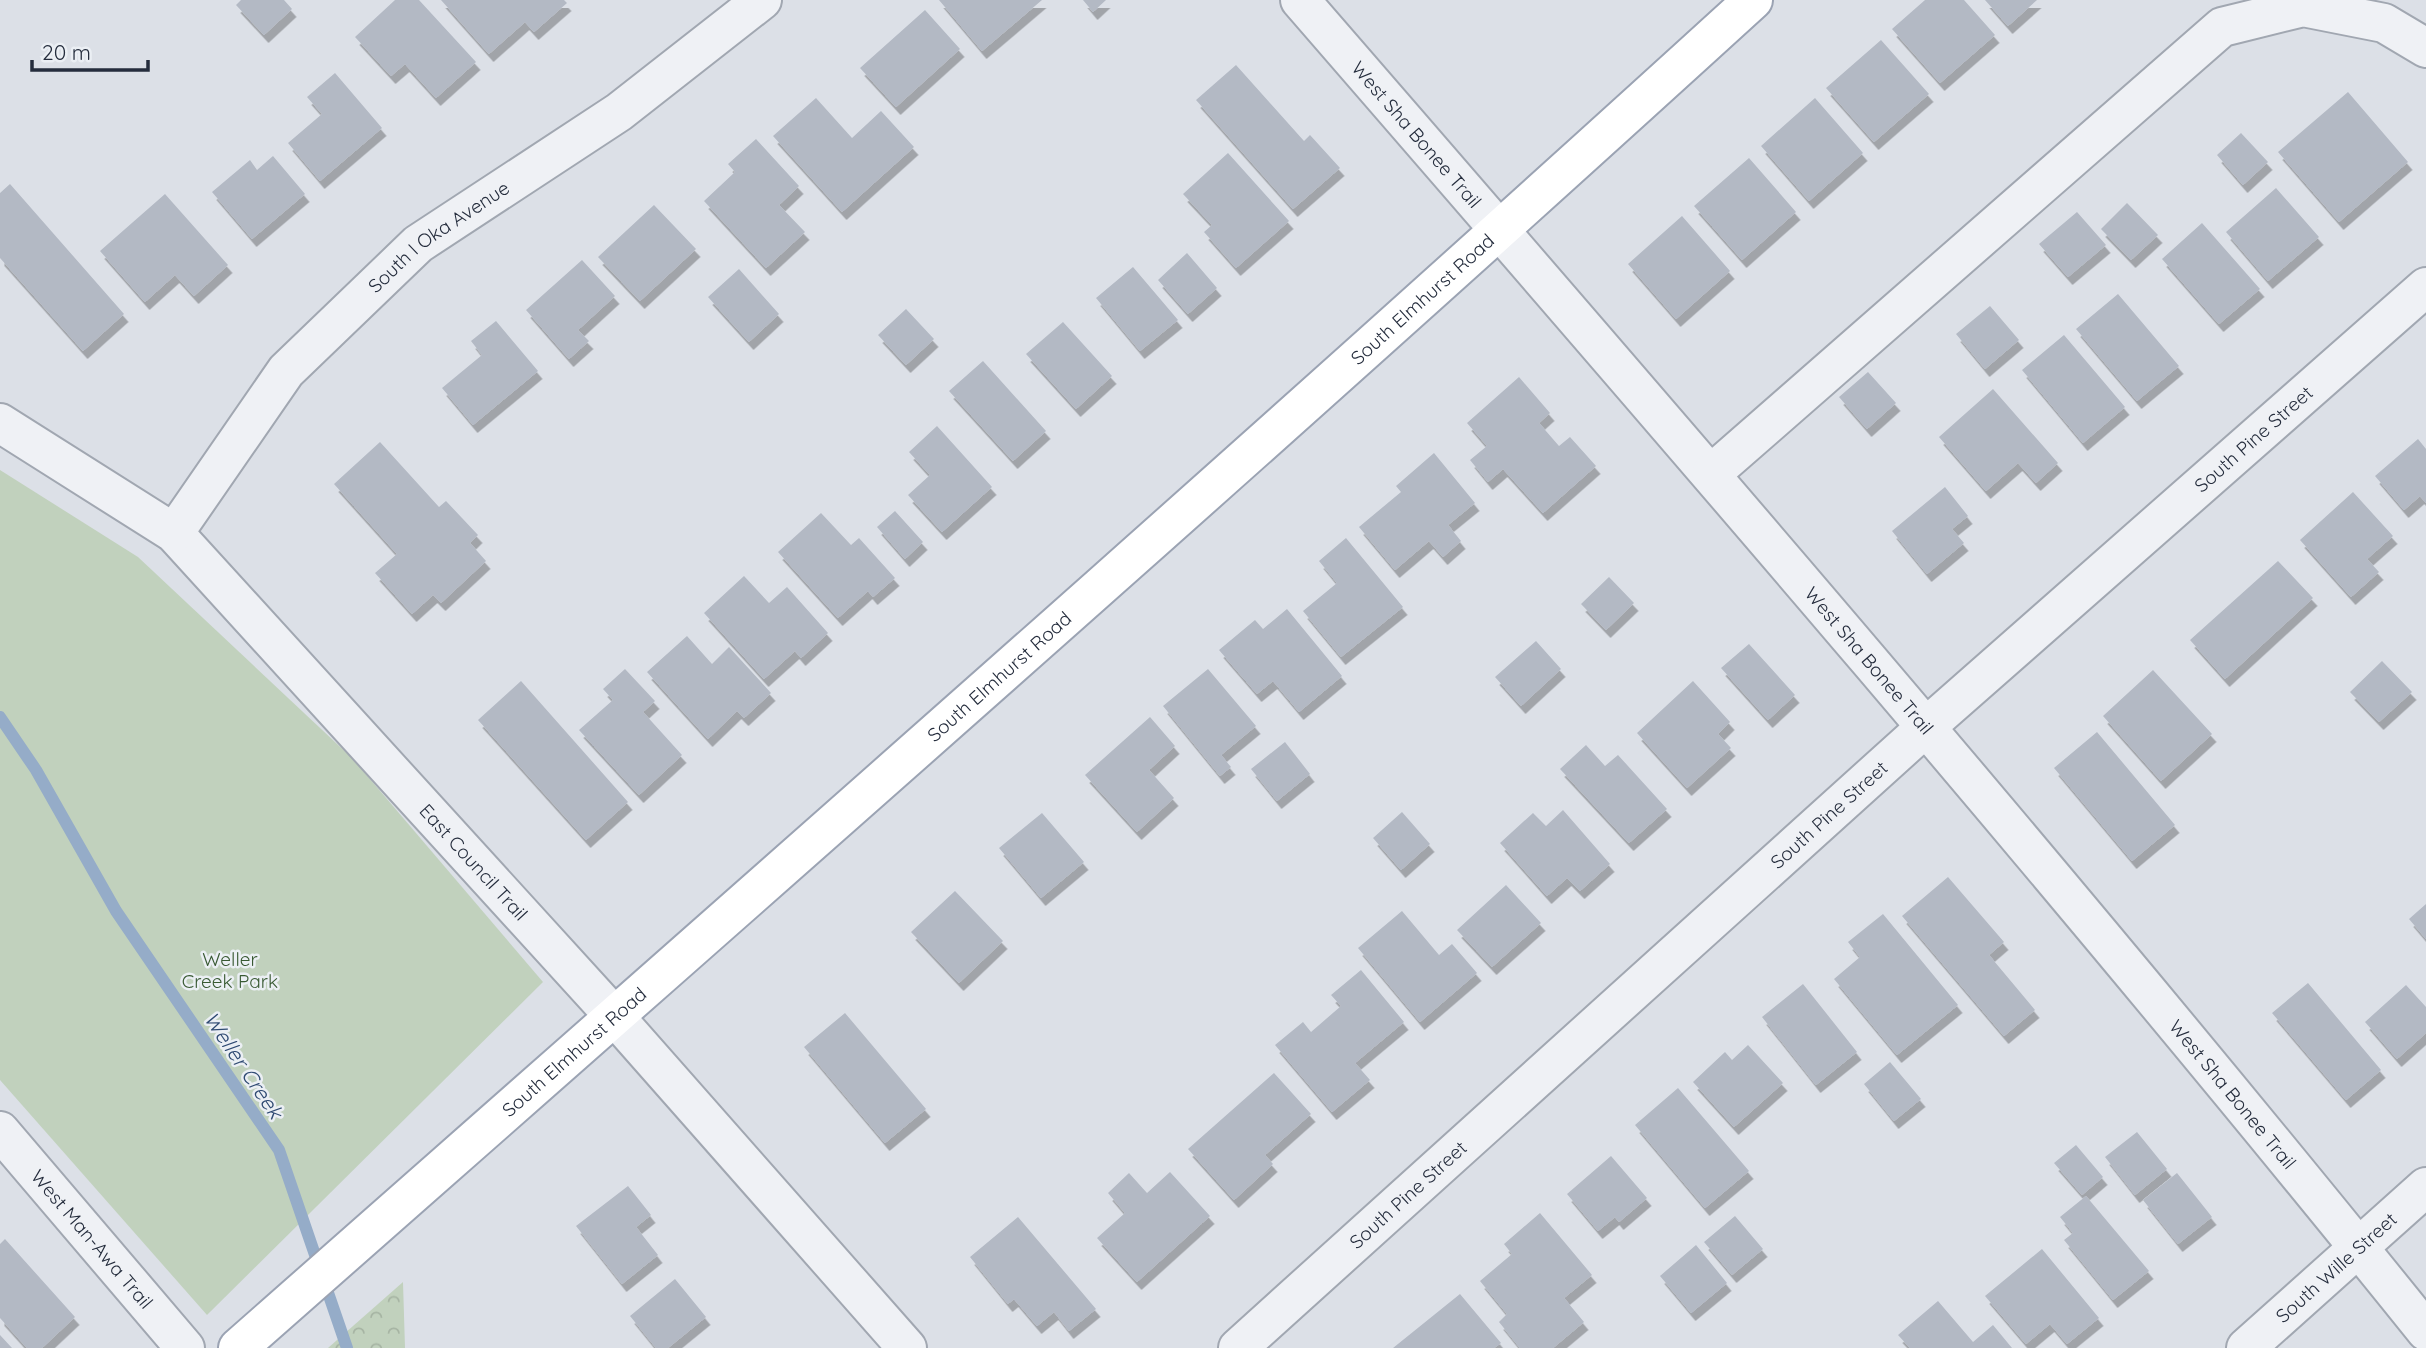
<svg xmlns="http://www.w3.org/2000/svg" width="2426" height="1348" font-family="Quicksand,sans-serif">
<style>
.green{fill:#c1d1bd}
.forest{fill:url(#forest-crowns)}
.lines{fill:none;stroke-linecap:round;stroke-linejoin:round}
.stream{stroke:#95acc8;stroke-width:12}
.building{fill:#b3b9c4;filter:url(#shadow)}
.minor-casing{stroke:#a1a7b1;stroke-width:42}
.primary-casing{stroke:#9ba3b3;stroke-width:42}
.minor{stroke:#eff1f5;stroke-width:38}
.primary{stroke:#fff;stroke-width:38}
.labels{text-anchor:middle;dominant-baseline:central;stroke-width:5;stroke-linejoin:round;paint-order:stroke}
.street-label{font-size:19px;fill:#252d3d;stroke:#ebeff4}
.park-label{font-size:19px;fill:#385932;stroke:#ebeff4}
.water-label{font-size:21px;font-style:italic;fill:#2f4a72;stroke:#ebeff4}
</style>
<defs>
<pattern id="forest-crowns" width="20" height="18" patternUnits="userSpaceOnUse" patternTransform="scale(1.75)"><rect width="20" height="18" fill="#c1d1bd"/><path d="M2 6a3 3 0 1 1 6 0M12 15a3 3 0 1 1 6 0" fill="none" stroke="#a6b4a3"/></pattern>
<filter id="shadow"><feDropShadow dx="4.5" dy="8" stdDeviation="0" flood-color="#0004"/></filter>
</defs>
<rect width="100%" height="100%" fill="#dce0e7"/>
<path class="green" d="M0 470 138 557 352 758 543 982 207 1315 0 1080Z"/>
<path class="forest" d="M403 1282 405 1348H328Z"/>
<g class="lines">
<path class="stream" d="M0 717 36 770 116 911 279 1150 347 1348"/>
</g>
<path class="building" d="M241 0H284L292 9 264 35 236 5Z
M395 0H419L476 62 436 98 405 64 391 76 355 37Z
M441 0H564L567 3 534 32 525 22 489 54Z
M939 0H1042L982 51Z
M1083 0H1106L1093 12Z
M1925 0H1964L1995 35 1940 83 1892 29Z
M1985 0H2037L2008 26Z
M925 10 960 49 896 107 860 68Z
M1881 40 1929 94 1874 142 1826 88Z
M1236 65 1304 141 1310 135 1340 168 1293 209 1196 100Z
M335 73 382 128 320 181 288 143 322 114 307 97Z
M2348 92 2408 162 2339 222 2278 152Z
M816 98 852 138 881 111 914 147 842 212 773 136Z
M1815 98 1863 153 1809 201 1761 146Z
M2241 133 2268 162 2243 185 2217 155Z
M756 139 799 186 779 205 805 232 766 268 704 201 735 172 728 164Z
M1228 153 1289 221 1236 268 1204 232 1212 225 1183 194Z
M273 156 305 194 252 239 212 192 250 160 257 170Z
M1749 158 1796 212 1742 260 1694 206Z
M10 184 124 314 83 351 0 258V193Z
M2276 188 2319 237 2268 281 2226 232Z
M165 194 228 265 194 296 175 275 145 302 100 251Z
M2127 203 2158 235 2131 260 2101 229Z
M654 205 696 249 640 301 598 257Z
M2077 212 2106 245 2068 277 2039 244Z
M1682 216 1730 271 1676 319 1628 264Z
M2202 223 2260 289 2219 324 2162 259Z
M1187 253 1217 288 1188 314 1158 280Z
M582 260 615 296 578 330 589 341 569 359 526 310Z
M1133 267 1178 320 1140 351 1096 298Z
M739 269 779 314 749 342 708 297Z
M2118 294 2179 366 2137 401 2076 329Z
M1990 306 2019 340 1985 369 1956 334Z
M906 309 934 339 906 365 878 335Z
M496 321 538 371 473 425 442 388 482 355 471 341Z
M1063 322 1112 376 1076 409 1026 354Z
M2064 335 2125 407 2083 443 2022 370Z
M983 361 1046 431 1013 461 949 391Z
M1868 372 1896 403 1867 429 1839 397Z
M1519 377 1550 413 1539 423 1559 446 1570 437 1596 466 1543 513 1503 469 1488 482 1470 460 1487 446 1467 423Z
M1993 389 2058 463 2036 483 2018 463 1986 491 1939 437Z
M937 426 992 487 942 532 908 495 930 475 909 452Z
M2418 439 2426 449V503L2420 496 2404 510 2375 476Z
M380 442 439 507 446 501 478 535 470 543 486 561 441 603 433 595 412 614 375 573 397 554 334 484Z
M1434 453 1475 503 1448 525 1461 541 1443 557 1429 541 1395 570 1359 527 1401 492 1396 486Z
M1945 487 1968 516 1952 529 1964 543 1927 574 1892 531Z
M2353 492 2393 536 2367 559 2379 572 2351 597 2300 540Z
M895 511 923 542 905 559 877 527Z
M821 513 851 545 859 538 895 578 873 597 868 591 838 618 778 552Z
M1346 538 1403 607 1341 657 1303 611 1337 583 1319 561Z
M2278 561 2313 598 2225 679 2190 640Z
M744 576 769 603 787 587 828 633 801 658 795 651 764 679 704 613Z
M1609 577 1634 603 1606 630 1581 604Z
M1287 609 1342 676 1299 712 1273 681 1257 694 1219 650 1255 620 1263 629Z
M687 636 712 664 729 647 771 693 744 718 737 711 708 739 647 672Z
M1536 641 1561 669 1521 706 1495 677Z
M1749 644 1795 695 1768 720 1721 668Z
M2382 661 2412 692 2379 722 2350 692Z
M625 669 655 701 643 712 682 755 639 795 579 730 613 700 603 689Z
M1208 669 1256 726 1221 755 1231 767 1220 776 1163 706Z
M2153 670 2212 734 2161 781 2103 716Z
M521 681 628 802 586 840 478 720Z
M1693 681 1730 722 1718 734 1731 748 1687 788 1637 733Z
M1150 717 1175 746 1149 770 1174 798 1137 832 1085 775Z
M2097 732 2175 825 2132 861 2054 768Z
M1285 742 1310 774 1277 801 1251 769Z
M1586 745 1605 766 1618 755 1667 809 1629 843 1560 769Z
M1563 810 1610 864 1580 891 1567 878 1547 896 1500 843 1533 813 1546 826Z
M1402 812 1430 844 1401 870 1373 838Z
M1042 813 1084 862 1041 898 999 848Z
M1948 877 2004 942 1989 955 2035 1010 2004 1036 1902 916Z
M1506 885 1541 923 1492 967 1457 930Z
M955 891 1003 941 959 983 911 932Z
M2426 904V939L2409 919Z
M1402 911 1439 955 1452 944 1477 973 1420 1022 1358 948Z
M1883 914 1958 1005 1897 1055 1834 979 1860 957 1848 942Z
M1361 970 1404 1022 1355 1063 1370 1080 1332 1112 1275 1045 1303 1022 1311 1032 1341 1006 1331 995Z
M2308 983 2381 1070 2346 1100 2272 1013Z
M1803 984 1857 1052 1816 1085 1762 1017Z
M2406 985 2426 1007V1033L2397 1059 2365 1022Z
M845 1013 926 1109 885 1143 804 1047Z
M1748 1045 1783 1083 1734 1127 1693 1082 1725 1052 1732 1060Z
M1890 1062 1921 1099 1894 1121 1864 1084Z
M1274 1073 1311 1114 1265 1155 1273 1164 1234 1200 1188 1149Z
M1678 1088 1749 1171 1705 1208 1635 1125Z
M2137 1132 2167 1169 2135 1195 2105 1157Z
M2076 1145 2103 1177 2082 1195 2054 1163Z
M1611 1156 1647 1198 1619 1222 1615 1217 1598 1231 1567 1194Z
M1170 1172 1210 1216 1137 1282 1097 1238 1125 1213 1108 1193 1129 1173 1147 1193Z
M2177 1173 2212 1217 2178 1244 2143 1200Z
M628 1186 651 1215 636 1227 658 1255 622 1284 576 1226Z
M2086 1196 2149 1271 2113 1300 2064 1240 2073 1233 2060 1217Z
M1540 1213 1592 1275 1564 1298 1584 1322 1553 1348H1520L1499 1322 1507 1314 1480 1281 1512 1254 1504 1244Z
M1735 1216 1763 1249 1732 1275 1704 1242Z
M1018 1217 1096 1309 1069 1331 1054 1312 1037 1326 1014 1299 1008 1304 970 1257Z
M5 1239 75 1317 42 1348H27L0 1318V1244Z
M1696 1245 1727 1283 1691 1313 1660 1276Z
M2042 1249 2099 1318 2067 1344 2050 1324 2026 1344 1985 1296Z
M675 1279 706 1317 668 1348H656L630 1316Z
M1460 1294 1501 1343 1494 1348H1393Z
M1938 1301 1973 1342 1993 1325 2012 1348H1910L1898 1335Z
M0 1335 12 1348H0Z"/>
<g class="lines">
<g class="minor-casing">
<g id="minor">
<path id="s1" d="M1300 0C1681 439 2061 878 2426 1331"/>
<path id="s2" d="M0 423 174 533 615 1017 907 1348"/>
<path d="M1711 474 2222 27 2303 7 2384 23 2426 48"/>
<path id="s3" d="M174 533 286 371 418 244 619 112 762 0"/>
<path id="s4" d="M0 1131 185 1348"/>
<path id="s5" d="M1238 1348 1926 727 2426 287"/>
<path id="s6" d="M2246 1348 2426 1187"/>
</g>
</g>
<g class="primary-casing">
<g id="primary">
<path id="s7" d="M238 1348C745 901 1254 455 1753 0"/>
</g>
</g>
<use href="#minor" class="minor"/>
<use href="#primary" class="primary"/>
</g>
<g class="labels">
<g class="street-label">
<text stroke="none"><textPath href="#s1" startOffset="178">West Sha Bonee Trail</textPath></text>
<text stroke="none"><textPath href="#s3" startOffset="401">South I Oka Avenue</textPath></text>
<text stroke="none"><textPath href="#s7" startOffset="1582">South Elmhurst Road</textPath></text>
<text stroke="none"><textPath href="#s5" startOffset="1363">South Pine Street</textPath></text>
<text stroke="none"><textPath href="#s1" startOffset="872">West Sha Bonee Trail</textPath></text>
<text stroke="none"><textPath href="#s7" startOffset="1015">South Elmhurst Road</textPath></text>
<text stroke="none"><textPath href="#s5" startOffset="796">South Pine Street</textPath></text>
<text stroke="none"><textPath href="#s2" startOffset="651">East Council Trail</textPath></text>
<text stroke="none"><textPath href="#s7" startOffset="448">South Elmhurst Road</textPath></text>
<text stroke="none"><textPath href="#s1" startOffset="1438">West Sha Bonee Trail</textPath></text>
<text stroke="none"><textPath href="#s5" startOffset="229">South Pine Street</textPath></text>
<text stroke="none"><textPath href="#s4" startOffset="142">West Man-Awa Trail</textPath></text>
<text stroke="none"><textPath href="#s6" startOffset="121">South Wille Street</textPath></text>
</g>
<g class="park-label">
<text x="230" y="959">Weller<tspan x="230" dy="22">Creek Park</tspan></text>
</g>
<g class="water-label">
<text transform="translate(244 1065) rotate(56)">Weller Creek</text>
</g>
</g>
<path d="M32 60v10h116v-10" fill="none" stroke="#252d3d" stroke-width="3.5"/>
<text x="42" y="60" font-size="21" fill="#252d3d" stroke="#ebeff4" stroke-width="5" paint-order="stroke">20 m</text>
</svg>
